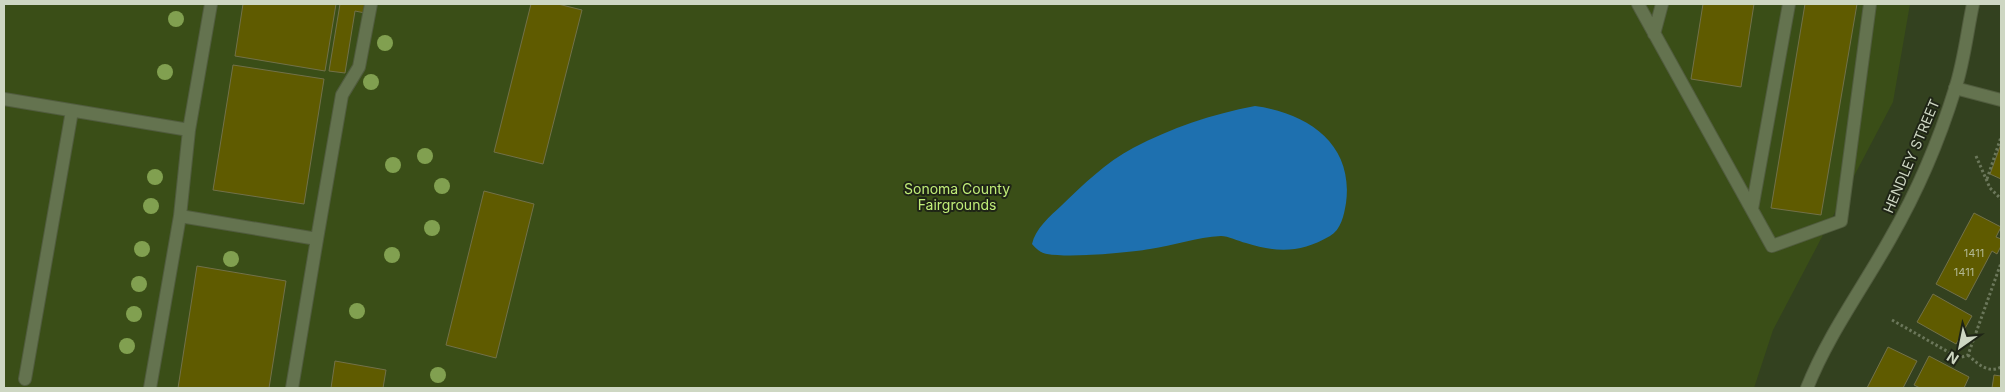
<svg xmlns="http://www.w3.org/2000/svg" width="2005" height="392" font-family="Inter,sans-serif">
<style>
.green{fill:#3a4e17}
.water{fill:#1e70af}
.building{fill:#5f5b00;stroke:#727149}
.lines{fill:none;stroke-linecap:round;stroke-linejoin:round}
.service-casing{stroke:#515c3e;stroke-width:14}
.tertiary-casing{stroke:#515c3e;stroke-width:14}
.path{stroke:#6b775a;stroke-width:3;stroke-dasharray:2.5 2.5;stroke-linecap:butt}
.service{stroke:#64734f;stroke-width:12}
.tertiary{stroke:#64734f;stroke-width:12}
.tree{fill:#81a050}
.labels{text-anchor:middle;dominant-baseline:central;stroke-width:4;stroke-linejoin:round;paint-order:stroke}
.number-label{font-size:11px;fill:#b2b892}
.street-label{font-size:14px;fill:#ced7c3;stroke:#1f2516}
.park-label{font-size:14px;fill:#c0ed78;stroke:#1f2516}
</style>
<rect width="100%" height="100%" fill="#33411f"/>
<path class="green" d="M4 4H1910L1893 102 1773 330 1754 388H4Z"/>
<path class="water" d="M1255 106C1308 113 1354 144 1346 203 1344 215 1341 230 1330 236 1301 253 1277 253 1246 243 1238 241 1228 236 1221 236 1197 237 1173 246 1150 249 1126 253 1070 258 1047 254 1041 253 1036 249 1032 244 1035 229 1050 216 1061 206 1083 185 1106 162 1133 148 1171 128 1212 114 1255 106Z"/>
<path class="building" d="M243 4H336L325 71 235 56Z
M340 4H367L365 13 355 11 345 73 329 71Z
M531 4H558L582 10 543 164 494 152Z
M1703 4H1754L1741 87 1691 79Z
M1805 4H1857L1821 215 1771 208Z
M233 65 324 79 304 204 213 190Z
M2001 144V179L1990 174Z
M484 191 534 204 496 358 446 345Z
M1974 213 2001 227 1996 237 2001 239V246L1997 254 1992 251 1966 300 1936 284Z
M197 266 286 281 269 388H178Z
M1933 294 1972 316 1956 344 1917 322Z
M1888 347 1917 361 1903 388H1867Z
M1929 356 1969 377 1964 388H1920L1914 385Z
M335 361 386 370 383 388H331Z
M1994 375 2001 376V388H1992Z"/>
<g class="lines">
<g class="service-casing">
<path id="service" d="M1638 4 1772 246 1841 221 1870 4
M1654 34 1662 4
M1955 88 2001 100
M4 99 189 130
M1752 209 1789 4
M180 216 317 239 292 388
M317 239 342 95 359 67 371 4
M25 379 72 111
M150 388 180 216 189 130 211 4"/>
</g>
<g class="tertiary-casing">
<path id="tertiary" d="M1807 388C1828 335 1862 289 1890 239 1917 192 1939 141 1955 89 1964 62 1967 32 1973 4"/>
</g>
<path class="path" d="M1976 156 1990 188 2001 199
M1987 179 2001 137
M1892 320 1959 358 1968 355 2001 263
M1968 355C1978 364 1988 374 2001 367"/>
<use href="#service" class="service"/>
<use href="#tertiary" class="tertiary"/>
</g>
<g class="tree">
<circle cx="176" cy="19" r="8"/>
<circle cx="385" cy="43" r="8"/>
<circle cx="165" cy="72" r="8"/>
<circle cx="371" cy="82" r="8"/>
<circle cx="425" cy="156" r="8"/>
<circle cx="393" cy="165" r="8"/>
<circle cx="155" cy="177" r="8"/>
<circle cx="442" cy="186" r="8"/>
<circle cx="151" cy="206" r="8"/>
<circle cx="432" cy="228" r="8"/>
<circle cx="142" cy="249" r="8"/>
<circle cx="392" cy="255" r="8"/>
<circle cx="231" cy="259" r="8"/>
<circle cx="139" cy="284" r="8"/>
<circle cx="357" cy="311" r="8"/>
<circle cx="134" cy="314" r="8"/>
<circle cx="127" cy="346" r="8"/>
<circle cx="438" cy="375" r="8"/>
</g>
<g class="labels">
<g class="number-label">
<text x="1974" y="253">1411</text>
<text x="1964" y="272">1411</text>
</g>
<g class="street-label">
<text transform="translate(1911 156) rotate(-67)">HENDLEY STREET</text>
</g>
<g class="park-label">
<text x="957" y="188">Sonoma County<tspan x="957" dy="16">Fairgrounds</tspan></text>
</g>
</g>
<rect width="2005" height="392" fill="none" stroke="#ced7c3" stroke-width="10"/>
<g transform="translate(1960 347) rotate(213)" stroke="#1f2516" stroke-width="4" paint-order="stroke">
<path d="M0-4L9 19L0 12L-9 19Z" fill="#ced7c3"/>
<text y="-8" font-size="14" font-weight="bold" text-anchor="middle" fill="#ced7c3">N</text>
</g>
</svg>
